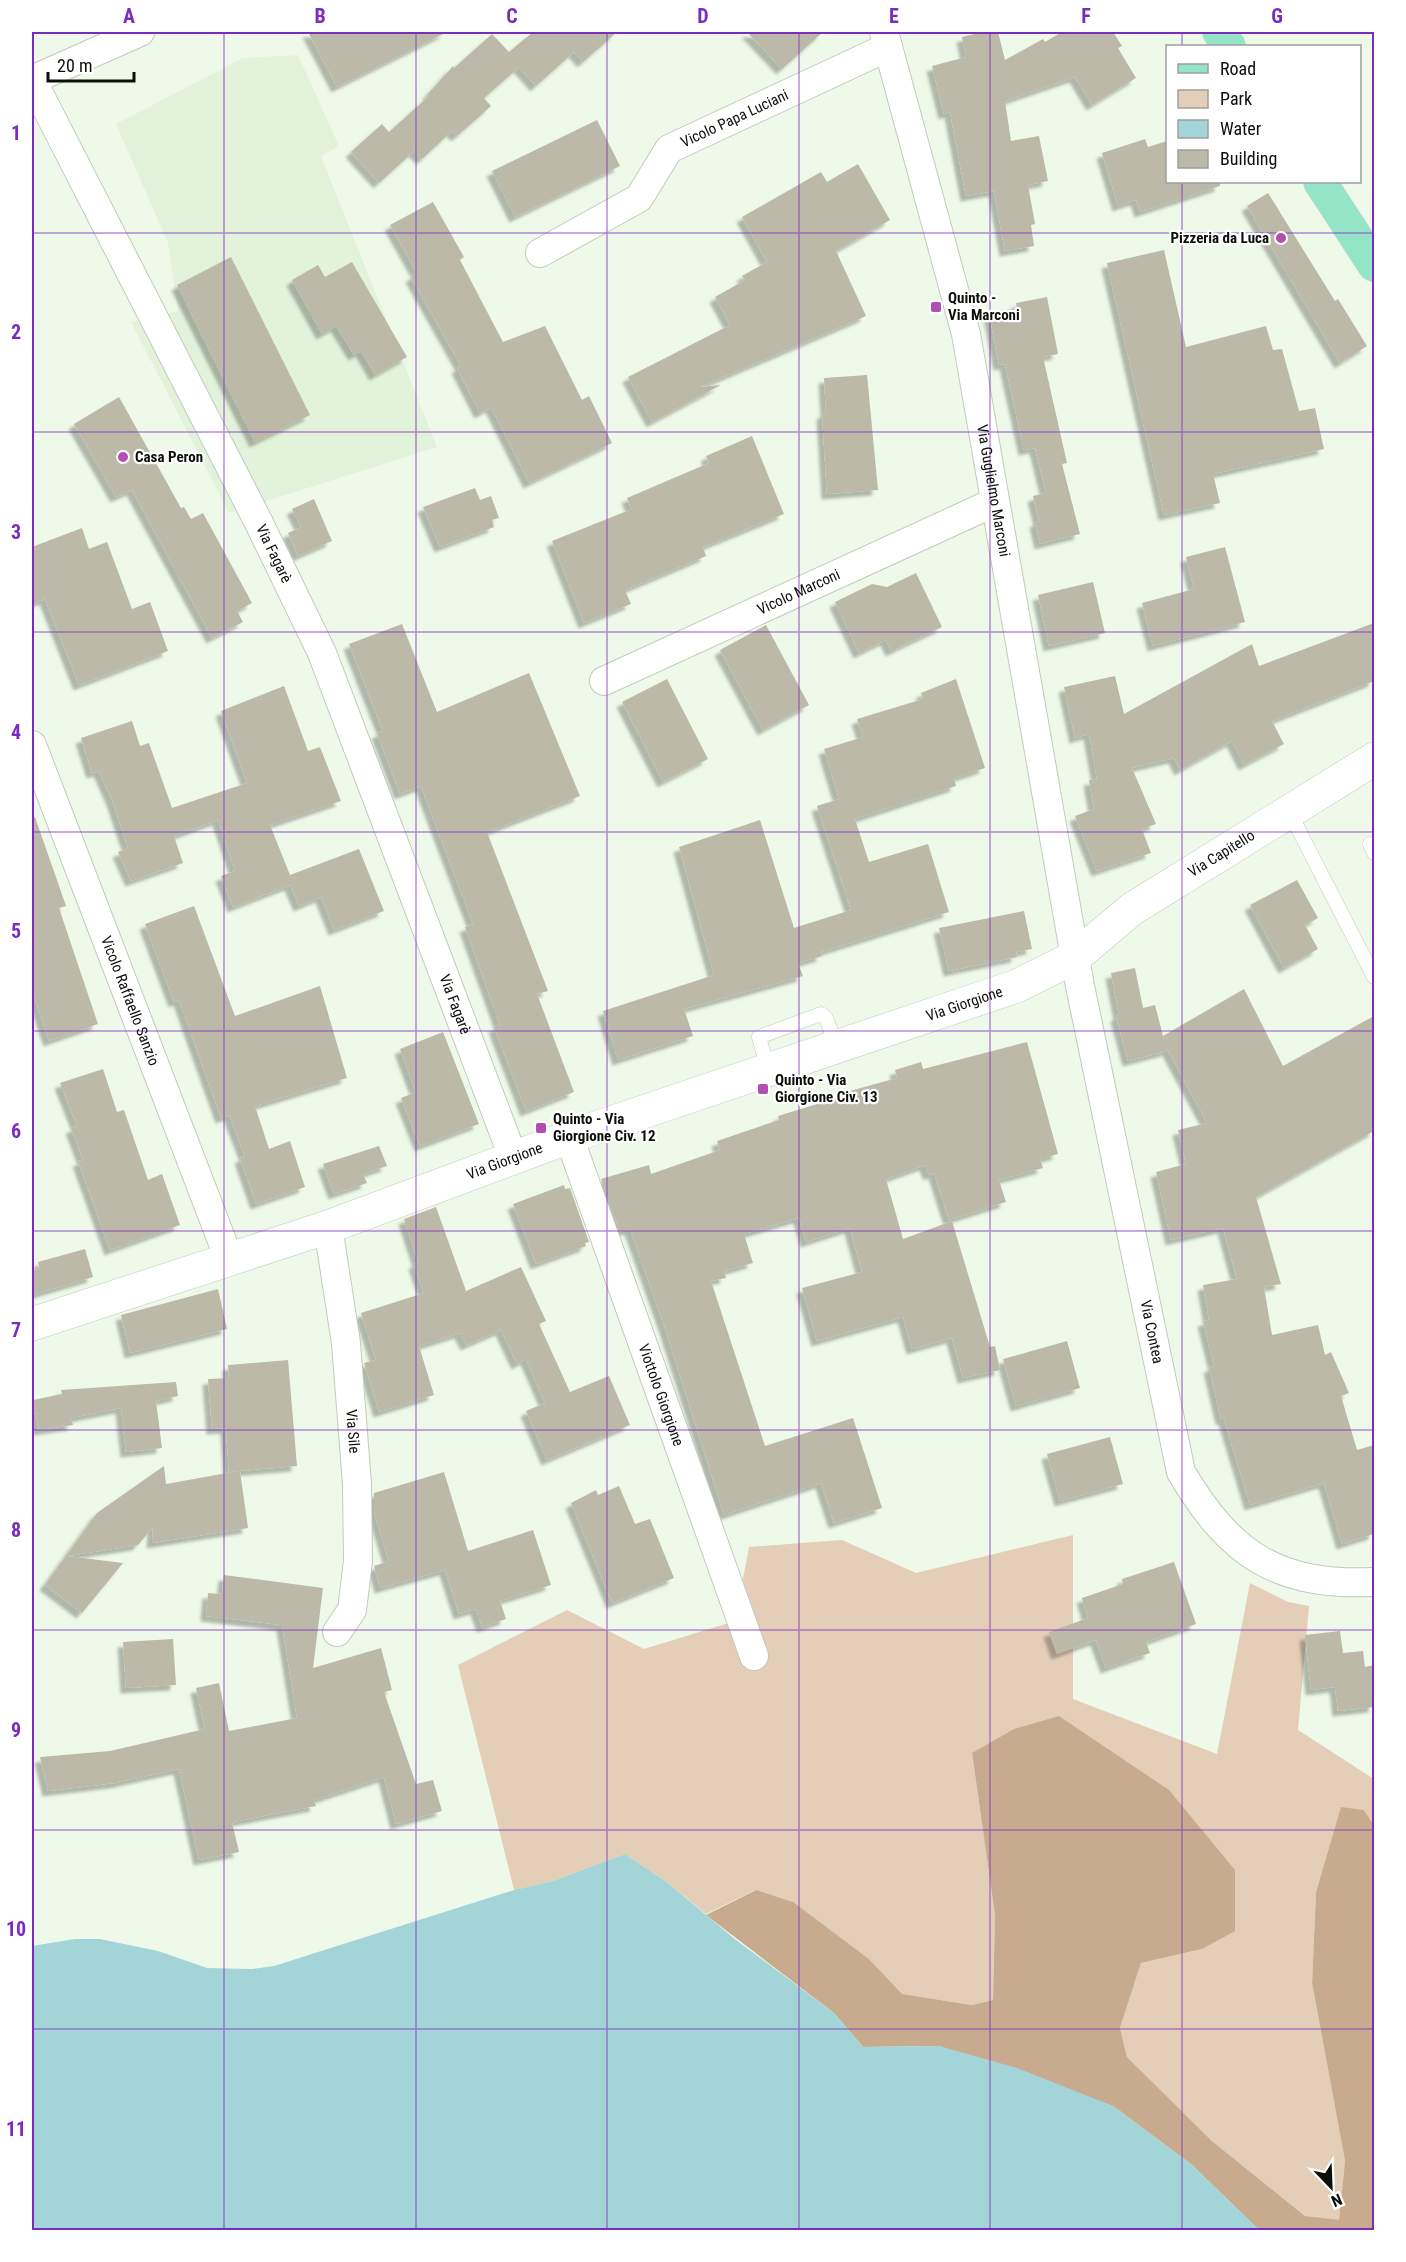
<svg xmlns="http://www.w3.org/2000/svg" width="1406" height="2262" font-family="'Roboto Condensed',sans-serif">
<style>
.built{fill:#e3f2da}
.green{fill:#e4ceb8}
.forest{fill:#c8ab8f}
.water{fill:#a3d4d7}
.building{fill:#bcb9a8;filter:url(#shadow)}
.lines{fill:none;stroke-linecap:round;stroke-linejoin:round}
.service-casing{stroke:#c1cbbb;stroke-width:15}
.minor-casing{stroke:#c1cbbb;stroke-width:30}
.tertiary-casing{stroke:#c1cbbb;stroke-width:34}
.primary-casing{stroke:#ddd;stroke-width:34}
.service{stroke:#fff;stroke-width:14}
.minor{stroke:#fff;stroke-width:28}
.tertiary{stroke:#fff;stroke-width:33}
.primary{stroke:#94e4c8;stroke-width:33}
.grid{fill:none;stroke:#7b2cbf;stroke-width:1.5;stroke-opacity:0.55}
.poi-dot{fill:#b34eb2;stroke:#fff;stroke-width:2}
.labels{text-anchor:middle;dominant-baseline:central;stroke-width:4.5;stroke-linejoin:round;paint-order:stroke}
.street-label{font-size:15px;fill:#0b0e09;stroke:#fff}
.poi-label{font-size:15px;font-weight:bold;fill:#0b0e09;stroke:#fff;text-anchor:start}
.neatline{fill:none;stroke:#7b2cbf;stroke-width:2}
.grid-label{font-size:20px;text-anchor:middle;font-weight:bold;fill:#7b2cbf}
</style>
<defs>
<filter id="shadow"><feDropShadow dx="-5.5" dy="5.5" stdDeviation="1.5" flood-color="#0004"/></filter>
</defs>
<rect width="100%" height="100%" fill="#eff9e9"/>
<path class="built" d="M298 55 339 146 321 156 437 447 229 513 131 322 178 311 168 243 116 124 243 58Z"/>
<path class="green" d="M1073 1535V1699L1217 1754 1250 1583 1288 1602 1309 1606 1298 1730 1374 1779V1825L1364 1810 1341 1808 1316 1892 1312 1983 1345 2161 1339 2221 1305 2216 1212 2141 1127 2057 1120 2028 1141 1963 1202 1949 972 1753 995 1915 993 2000 972 2005 901 1994 869 1959 792 1902 755 1890 706 1914 668 1883 625 1854 553 1881 514 1890 458 1665 567 1610 644 1649 735 1621 749 1547 842 1540 916 1573Z"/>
<path class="forest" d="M1059 1716 1169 1790 1235 1870V1931L1202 1949 1141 1963 1120 2028 1127 2057 1212 2141 1305 2216 1339 2220 1345 2161 1312 1983 1316 1892 1341 1807 1364 1810 1374 1825V2230H1259L1192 2165 1113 2106 939 2046 863 2047 834 2013 706 1915 756 1890 793 1902 869 1959 902 1994 972 2005 993 2000 995 1915 972 1753 1014 1729Z"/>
<path class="water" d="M625 1854 668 1883 736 1940 834 2013 863 2047 939 2046 1017 2068 1113 2106 1192 2165 1259 2230H32V1946L75 1939H100L158 1951 207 1968 252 1969 274 1966 514 1890 553 1881Z"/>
<path class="building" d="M308 32H447L337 87Z
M533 32H617L583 62 574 52 536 86 519 67 484 98 491 106 457 136 452 131 422 159 414 151 379 183 351 152 382 124 389 132 429 96 428 94 453 66 454 68 492 34 509 52Z
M747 32H823L782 69Z
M983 32H998L1005 60 1043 39 1045 42 1062 32H1113L1122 46 1118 48 1136 78 1092 105 1075 77 1005 101 1011 141 1039 136 1048 181 1028 185 1035 224 1031 225 1034 246 1005 251 994 191 966 196 950 112 944 114 932 66 966 57 962 37Z
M597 120 620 166 515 217 492 171Z
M1145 139 1148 147 1167 141V182H1220V186L1140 212 1136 200 1118 206 1102 153Z
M858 164 890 220 836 251 866 316 700 387 721 385 652 422 628 377 730 325 715 297 745 280 742 276 767 262 742 217 821 172 827 182Z
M1268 193 1335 301 1338 299 1367 346 1340 363 1247 206Z
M433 202 464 257 460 260 503 342 545 326 582 400 589 396 612 443 529 483 491 407 480 413 457 368 461 366 411 277 417 273 390 225Z
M1164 250 1186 347 1266 326 1273 350 1282 349 1299 411 1315 408 1324 449 1213 474 1220 503 1164 515 1107 263Z
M231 257 310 415 255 442 177 285Z
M352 262 407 357 375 375 361 351 354 355 336 326 322 334 292 280 318 265 325 277Z
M1047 297 1058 354 1043 357 1067 463 1062 464 1080 534 1040 544 1035 522 1039 521 1033 496 1046 493 1035 448 1024 450 1005 364 999 365 989 313 1017 308 1016 303Z
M867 375 878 490 827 494 822 414 826 412 824 378Z
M119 397 181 508 184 507 191 519 203 513 252 603 237 611 243 622 212 638 132 490 116 497 74 424Z
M752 436 784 514 703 547 706 556 625 590 631 604 584 623 552 541 632 509 627 498 709 463 706 456Z
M475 488 480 500 491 496 499 518 492 520 494 527 440 547 423 507Z
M314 499 332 541 298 556 288 533 301 527 292 509Z
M82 528 89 549 107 542 132 609 150 602 168 651 79 685 45 599 32 604V547Z
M1225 547 1245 622 1153 646 1142 603 1194 589 1186 557Z
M916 573 942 627 891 651 886 640 859 653 835 602 872 584 887 587Z
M1093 582 1105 633 1049 646 1038 595Z
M1374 623V681L1272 721 1284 744 1244 765 1232 741 1180 770 1174 758 1132 768 1156 824 1142 829 1151 853 1097 871 1075 816 1094 809 1089 780 1097 779 1089 734 1075 738 1064 687 1115 676 1124 714 1252 644 1259 666Z
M402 624 437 712 529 673 580 796 487 832 548 991 537 994 574 1092 526 1111 494 1027 500 1025 465 927 473 924 421 786 400 794 377 733 383 731 349 644Z
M766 625 809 705 763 730 720 650Z
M667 679 708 759 663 782 622 702Z
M956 679 985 768 954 778 956 786 855 819 869 862 928 844 949 912 821 952 822 956 798 963 803 976 684 1009 693 1036 618 1060 603 1011 714 975 679 847 760 820 794 928 851 910 817 806 839 799 824 749 863 737 857 719 923 699 921 693Z
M284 686 308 751 320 747 341 801 270 825 290 875 359 849 384 911 334 930 321 897 299 906 290 885 233 907 221 876 235 871 218 820 174 836 183 863 131 881 118 852 128 848 112 800 99 771 92 773 81 738 132 721 140 746 149 743 172 808 247 783 221 711Z
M32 817H35L66 906 59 908 98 1024 49 1041 32 990Z
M1297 880 1318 918 1305 925 1318 949 1284 968 1250 905Z
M194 906 235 1016 320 986 347 1078 255 1106 269 1149 290 1141 305 1187 256 1204 240 1158 245 1156 229 1115 221 1118 179 1000 174 1002 145 924Z
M1024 911 1032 949 1016 952 1017 957 949 971 939 928Z
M1135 968 1143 1008 1155 1005 1163 1036 1244 989 1283 1066 1374 1016V1131L1256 1197 1281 1284 1264 1287 1272 1335 1318 1325 1325 1355 1331 1352 1349 1393 1341 1396 1357 1450 1374 1445V1534L1342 1544 1324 1483 1250 1505 1224 1419H1221L1209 1367 1214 1366 1203 1321 1209 1320 1203 1285 1237 1279 1223 1228 1171 1240 1156 1172 1186 1164 1178 1130 1207 1123 1166 1047 1167 1051 1128 1061 1116 1016 1119 1015 1111 973Z
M443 1032 479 1124 420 1146 401 1098 416 1092 400 1049Z
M1027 1042 1058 1154 1040 1159 1043 1168 999 1180 1006 1202 949 1220 934 1173 929 1175 925 1165 886 1179 903 1239 952 1221 990 1347 995 1346 1000 1370 963 1378 952 1338 912 1349 903 1317 817 1341 802 1288 862 1272 850 1228 806 1242 799 1218 744 1234 753 1263 724 1271 726 1278 711 1281 765 1446 853 1418 882 1508 834 1523 821 1483 724 1515 665 1328 630 1229 620 1232 601 1179 649 1165 651 1174 720 1150 717 1141 779 1120 778 1116 840 1097 839 1094 897 1078 895 1070 921 1062 923 1069Z
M103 1069 117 1112 124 1110 148 1180 162 1174 180 1225 110 1250 78 1161 83 1160 71 1128 77 1126 60 1083Z
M379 1146 387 1166 363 1174 367 1183 334 1194 323 1164Z
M564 1185 565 1189 570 1188 589 1242 585 1243 586 1246 536 1264 513 1204Z
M436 1207 466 1291 521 1267 546 1321 539 1324 570 1392 609 1376 630 1425 547 1460 526 1411 545 1403 526 1359 517 1364 501 1330 466 1345 460 1333 419 1346 434 1395 379 1412 364 1363 376 1360 361 1313 424 1293 414 1264 418 1262 404 1219Z
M85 1249 93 1277 32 1295V1271L40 1269 38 1262Z
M218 1289 227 1329 130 1353 121 1315Z
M1067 1341 1080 1388 1016 1406 1003 1359Z
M288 1360 297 1466 240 1471 248 1528 152 1543 153 1527 138 1545 67 1556 123 1563 82 1613 45 1585 97 1513 164 1466 166 1484 238 1471 229 1472 226 1428 212 1429 208 1379 229 1378 228 1365Z
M176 1382 178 1396 156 1401 162 1448 126 1452 121 1408 71 1418 73 1425 39 1430 33 1400 62 1394 61 1390Z
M1110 1437 1123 1484 1060 1501 1047 1454Z
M444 1472 468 1551 533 1530 551 1585 500 1601 506 1619 482 1627 476 1609 459 1614 445 1570 380 1588 374 1566 389 1561 374 1512V1493Z
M619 1486 635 1524 650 1519 674 1578 612 1603 571 1503 596 1490 598 1495Z
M1174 1562 1196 1624 1146 1642 1150 1653 1106 1668 1096 1640 1057 1654 1049 1632 1088 1618 1082 1598 1123 1584 1122 1579Z
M224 1575 323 1588 313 1668 381 1648 392 1690 384 1692 416 1784 433 1780 442 1811 396 1824 384 1777 314 1800 316 1806 232 1822 239 1852 199 1860 179 1769 115 1783 48 1791 40 1757 110 1751 205 1729 196 1688 219 1683 229 1731 297 1718 282 1625 206 1616 208 1593 222 1594Z
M1340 1631 1343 1653 1363 1651 1365 1667 1374 1665V1707L1338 1711 1335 1687 1311 1690 1305 1635Z
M173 1639 176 1685 126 1688 123 1642Z"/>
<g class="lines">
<g class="service-casing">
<path id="service" d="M1289 811 1374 977
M1370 844 1374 853
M768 1070 759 1037 821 1014 826 1018 837 1047"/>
</g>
<g class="minor-casing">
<g id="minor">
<path id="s1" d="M140 32 32 80 259 523 322 653 513 1157"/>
<path id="s2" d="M884 32 966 334 1080 986 1181 1472C1230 1555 1277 1586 1374 1582"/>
<path id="s3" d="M540 253 639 198 669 149 888 47"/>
<path id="s4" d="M604 681 995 502"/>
<path id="s5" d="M32 745 229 1259"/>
<path id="s6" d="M569 1137 754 1656"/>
<path id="s7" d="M328 1227 346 1343 357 1484 358 1561 352 1610 337 1632"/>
</g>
</g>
<g class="tertiary-casing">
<g id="tertiary">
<path id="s8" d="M32 1324 328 1227 569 1137 1017 986 1075 957 1132 909 1374 759"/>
</g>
</g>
<g class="primary-casing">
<path id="primary" d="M1219 32 1229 46
M1320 182 1374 265"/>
</g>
<use href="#service" class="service"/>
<use href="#minor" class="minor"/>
<use href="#tertiary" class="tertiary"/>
<use href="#primary" class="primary"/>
</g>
<path class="grid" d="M224 32V2230M416 32V2230M607 32V2230M799 32V2230M990 32V2230M1182 32V46M1182 182V2230M32 233H1374M32 432H1374M32 632H1374M32 832H1374M32 1031H1374M32 1231H1374M32 1430H1374M32 1630H1374M32 1830H1374M32 2029H1374"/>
<g class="poi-dot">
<circle cx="1281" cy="238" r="6"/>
<rect x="930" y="301" width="12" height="12" rx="3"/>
<circle cx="123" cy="457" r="6"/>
<rect x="757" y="1083" width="12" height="12" rx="3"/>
<rect x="535" y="1122" width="12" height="12" rx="3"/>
</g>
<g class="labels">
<g class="street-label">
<text stroke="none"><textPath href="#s3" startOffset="243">Vicolo Papa Luciani</textPath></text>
<text stroke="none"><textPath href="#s2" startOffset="472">Via Guglielmo Marconi</textPath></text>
<text stroke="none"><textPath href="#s1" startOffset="650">Via Fagarè</textPath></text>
<text stroke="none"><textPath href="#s4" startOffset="214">Vicolo Marconi</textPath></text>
<text stroke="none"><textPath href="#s8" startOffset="1286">Via Capitello</textPath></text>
<text stroke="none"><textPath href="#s5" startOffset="274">Vicolo Raffaello Sanzio</textPath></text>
<text stroke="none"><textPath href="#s1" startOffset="1136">Via Fagarè</textPath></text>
<text stroke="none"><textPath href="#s8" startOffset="986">Via Giorgione</textPath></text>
<text stroke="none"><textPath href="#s8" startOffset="500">Via Giorgione</textPath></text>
<text stroke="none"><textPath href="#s2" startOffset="1328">Via Contea</textPath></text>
<text stroke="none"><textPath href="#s6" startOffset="274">Viottolo Giorgione</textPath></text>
<text stroke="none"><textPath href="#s7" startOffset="206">Via Sile</textPath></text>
</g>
<g class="poi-label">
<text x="1269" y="238" text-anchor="end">Pizzeria da Luca</text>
<text x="948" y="298">Quinto -<tspan x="948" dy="17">Via Marconi</tspan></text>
<text x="135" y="457">Casa Peron</text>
<text x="775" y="1080">Quinto - Via<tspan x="775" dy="17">Giorgione Civ. 13</tspan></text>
<text x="553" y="1119">Quinto - Via<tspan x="553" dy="17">Giorgione Civ. 12</tspan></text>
</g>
</g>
<rect width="1406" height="2262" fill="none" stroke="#ffffff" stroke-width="66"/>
<rect x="1166" y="45" width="195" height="138" fill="#ffffff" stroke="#9d9f9d" stroke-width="1.5"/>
<rect x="1178" y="64" width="30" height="9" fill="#94e4c8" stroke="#9d9f9d" stroke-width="1.5"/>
<text x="1220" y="75" font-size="18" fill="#0b0e09">Road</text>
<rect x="1178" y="90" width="30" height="18" fill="#e4ceb8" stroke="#9d9f9d" stroke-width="1.5"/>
<text x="1220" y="105" font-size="18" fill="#0b0e09">Park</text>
<rect x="1178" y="120" width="30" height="18" fill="#a3d4d7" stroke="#9d9f9d" stroke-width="1.5"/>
<text x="1220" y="135" font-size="18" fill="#0b0e09">Water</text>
<rect x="1178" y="150" width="30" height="18" fill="#bcb9a8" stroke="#9d9f9d" stroke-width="1.5"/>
<text x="1220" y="165" font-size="18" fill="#0b0e09">Building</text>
<g transform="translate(1331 2187) rotate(157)" stroke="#ffffff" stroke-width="4.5" paint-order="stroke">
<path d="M0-4.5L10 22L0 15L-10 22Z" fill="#0b0e09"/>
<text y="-9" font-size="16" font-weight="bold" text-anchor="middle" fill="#0b0e09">N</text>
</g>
<path d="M48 72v9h86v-9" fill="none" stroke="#0b0e09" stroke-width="3"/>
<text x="57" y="72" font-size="18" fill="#0b0e09" stroke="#ffffff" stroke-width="4.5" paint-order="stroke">20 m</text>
<rect x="33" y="33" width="1340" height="2196" class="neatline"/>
<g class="grid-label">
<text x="129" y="23">A</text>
<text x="320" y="23">B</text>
<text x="512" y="23">C</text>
<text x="703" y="23">D</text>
<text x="894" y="23">E</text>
<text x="1086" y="23">F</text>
<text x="1277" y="23">G</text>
<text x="16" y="140">1</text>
<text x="16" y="339">2</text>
<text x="16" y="539">3</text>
<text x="16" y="739">4</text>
<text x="16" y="938">5</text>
<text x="16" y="1138">6</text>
<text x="16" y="1337">7</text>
<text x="16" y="1537">8</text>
<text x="16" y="1737">9</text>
<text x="16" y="1936">10</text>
<text x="16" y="2136">11</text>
</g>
</svg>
